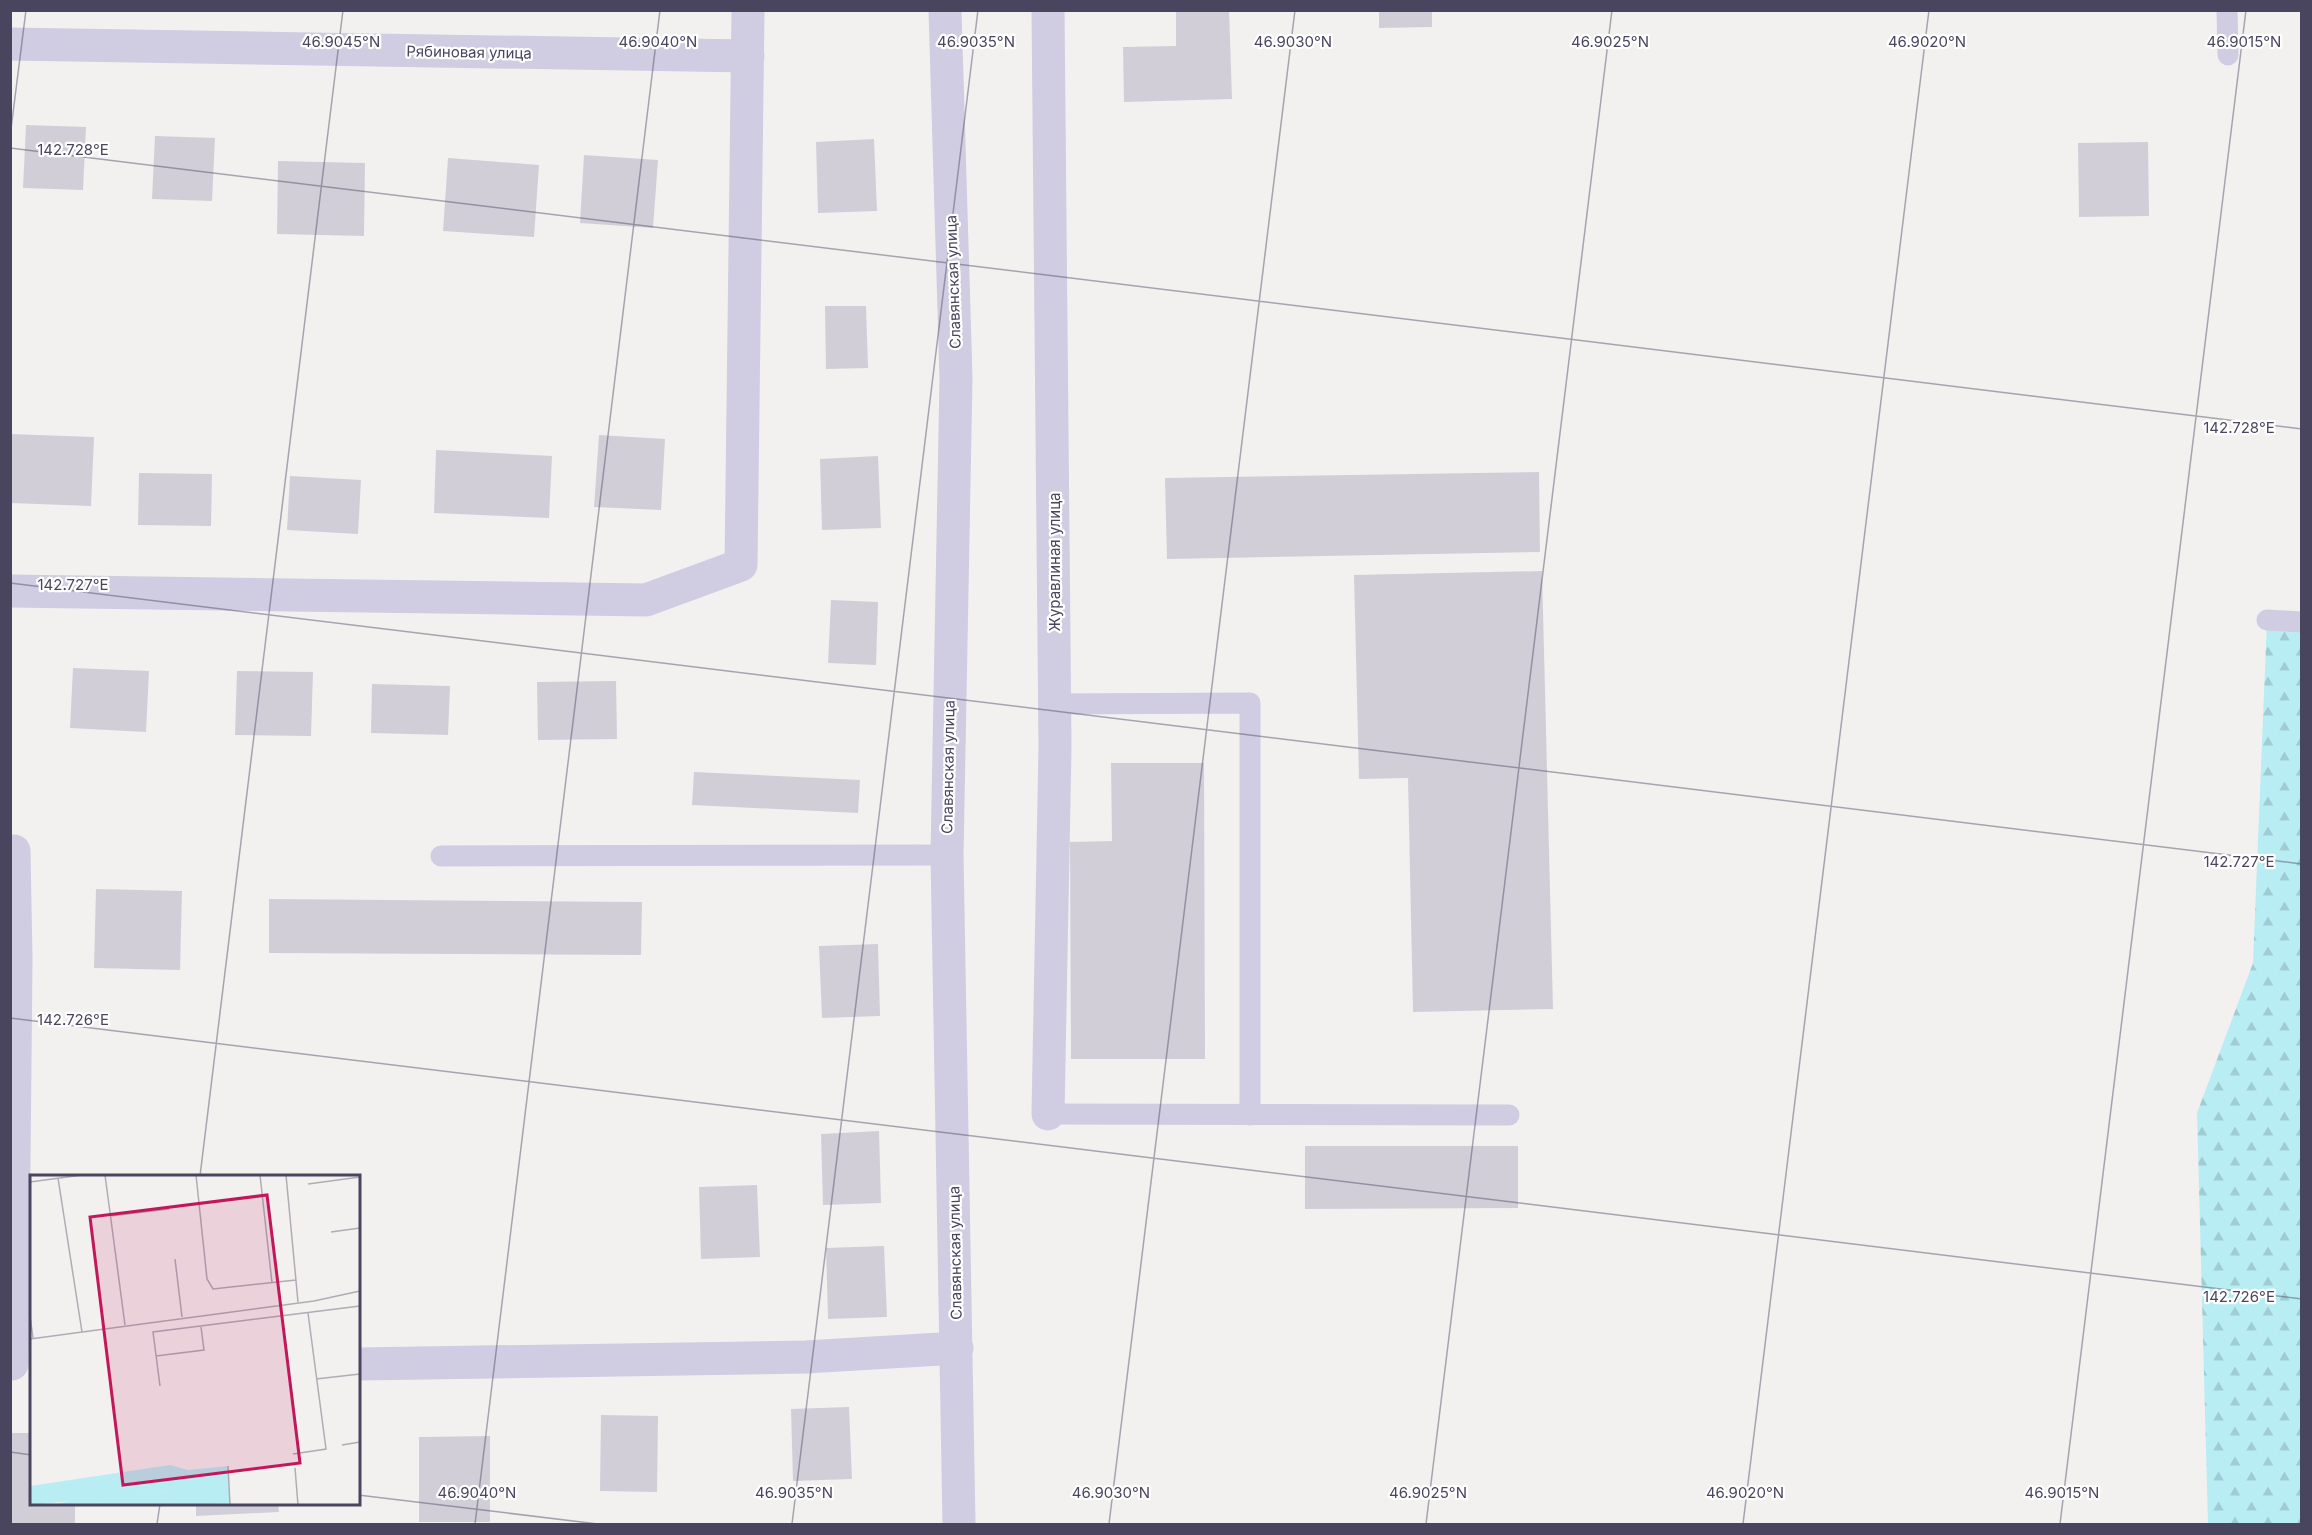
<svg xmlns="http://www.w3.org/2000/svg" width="2312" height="1535" font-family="Inter,sans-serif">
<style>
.forest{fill:url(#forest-firs)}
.building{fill:#d2ced8}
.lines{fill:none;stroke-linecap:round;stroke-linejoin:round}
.service{stroke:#d0cce1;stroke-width:21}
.minor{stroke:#d0cce1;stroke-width:33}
.ticks{fill:none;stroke:#4a455f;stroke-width:1.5;stroke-opacity:0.45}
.labels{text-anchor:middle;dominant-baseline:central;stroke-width:4.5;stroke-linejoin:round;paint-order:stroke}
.street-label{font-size:15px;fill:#4a455f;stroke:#fff}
.inset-road{fill:none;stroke:#afacb5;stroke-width:1.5}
.view{fill:#c2185b;fill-opacity:0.15;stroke:#c2185b;stroke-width:3}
.inset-edge{fill:none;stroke:#4a455f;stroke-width:3}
.ticks-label{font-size:15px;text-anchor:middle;fill:#4a455f;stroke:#fff;stroke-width:4.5;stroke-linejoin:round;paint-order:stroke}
</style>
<defs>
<pattern id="forest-firs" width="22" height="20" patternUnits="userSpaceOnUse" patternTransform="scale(1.5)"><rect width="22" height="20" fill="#b8edf4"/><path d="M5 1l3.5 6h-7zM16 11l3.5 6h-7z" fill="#a0cdd4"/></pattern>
</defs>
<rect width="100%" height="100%" fill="#f2f1ef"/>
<path class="forest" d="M2267 620 2301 622V1524H2208L2197 1113 2253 963Z"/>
<path class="building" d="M1176 10H1229L1232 99 1124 102 1123 47 1176 46Z
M1379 10H1432V27L1379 28Z
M26 125 86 127 83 190 23 188Z
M155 136 215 138 212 201 152 199Z
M874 139 877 211 818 213 816 142Z
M2148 142 2149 216 2079 217 2078 143Z
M584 155 658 160 653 228 580 223Z
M448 158 539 165 534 237 443 231Z
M278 161 365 163 364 236 277 234Z
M825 306H866L868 368 826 369Z
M10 434 94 437 91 506 10 503Z
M599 435 665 439 661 510 594 507Z
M436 450 552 456 549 518 434 513Z
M878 456 881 528 822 530 820 459Z
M1539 472 1540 552 1167 559 1165 478Z
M139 473 212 474 211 526 138 525Z
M290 476 361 480 358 534 287 530Z
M1542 571 1553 1009 1413 1012 1408 778 1359 779 1354 575Z
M831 600 878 602 876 665 828 663Z
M73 668 149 671 146 732 70 728Z
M237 671 313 672 311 736 235 735Z
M616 681 617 739 538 740 537 682Z
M372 684 450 686 448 735 371 733Z
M1111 763H1204L1205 1059H1071L1070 842 1112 841Z
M694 772 860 780 858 813 692 805Z
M96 889 182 891 180 970 94 968Z
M269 899 642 902 641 955 269 953Z
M878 944 880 1016 822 1018 819 946Z
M879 1131 881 1203 823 1205 821 1134Z
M1305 1146H1518V1208L1305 1209Z
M757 1185 760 1257 701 1259 699 1187Z
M884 1246 887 1317 828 1319 826 1248Z
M849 1407 852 1479 793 1481 791 1409Z
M601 1415 658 1416 657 1492 600 1491Z
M10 1433H32V1504H75V1524H10Z
M490 1436V1522H419V1437Z
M196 1504H278L279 1512 196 1516Z"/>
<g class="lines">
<path class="service" d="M2227 10 2228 55
M2267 620 2302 622
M1055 704 1250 703V1115
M441 856 947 855
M1048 1114 1509 1115"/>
<path class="minor" d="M945 10 956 378 947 855 959 1524
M10 44 748 56
M10 591 646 600 741 565 748 10
M1048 1114 1055 747 1048 10
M12 1364 16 959 14 851
M358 1364 806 1357 957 1348"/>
</g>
<path class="ticks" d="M10 137 26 10M10 148 2302 429M10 583 2302 864M10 1018 2302 1299M200 1176 343 10M10 1452 32 1455M358 1495 598 1524M157 1524 160 1504M475 1524 660 10M792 1524 978 10M1109 1524 1295 10M1426 1524 1612 10M1743 1524 1929 10M2060 1524 2246 10"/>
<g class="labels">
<g class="street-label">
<text transform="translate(469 52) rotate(1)">Рябиновая улица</text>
<text transform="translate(953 282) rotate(-92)">Славянская улица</text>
<text transform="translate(1054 562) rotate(-90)">Журавлиная улица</text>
<text transform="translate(948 767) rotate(-89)">Славянская улица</text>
<text transform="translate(955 1253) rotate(-91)">Славянская улица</text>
</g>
</g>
<g transform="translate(30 1175)">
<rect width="330" height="330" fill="#f2f1ef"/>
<path d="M140 290 158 295 198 291 200 328 146 330 136 317 0 330V311Z" fill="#b8edf4"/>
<path d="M137 317 146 330H22L49 324Z" fill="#b8edf4"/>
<path class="inset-road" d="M75 0 95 150M166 0 177 104 183 114 266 105M230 0 242 108M256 0 268 127M28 3 52 157M0 7 52 0M278 9 330 2M80 41 139 34M301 57 330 53M145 84 152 142M0 141 3 163M0 164 284 126 330 116M126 181 174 175 171 152M286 204 330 199M130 211 123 157 330 131M312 270 330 267M263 279 296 274 278 138M198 291 200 330M265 293 268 330"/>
<path class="view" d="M237 20 270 288 93 310 60 42Z"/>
<rect width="330" height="330" class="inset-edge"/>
</g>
<g class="ticks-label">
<text x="341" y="47">46.9045°N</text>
<text x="658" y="47">46.9040°N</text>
<text x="976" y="47">46.9035°N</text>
<text x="1293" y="47">46.9030°N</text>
<text x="1610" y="47">46.9025°N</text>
<text x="1927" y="47">46.9020°N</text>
<text x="2244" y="47">46.9015°N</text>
<text x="73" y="155">142.728°E</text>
<text x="2239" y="433">142.728°E</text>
<text x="73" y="590">142.727°E</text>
<text x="2239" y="867">142.727°E</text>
<text x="73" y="1025">142.726°E</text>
<text x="2239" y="1302">142.726°E</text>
<text x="477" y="1498">46.9040°N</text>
<text x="794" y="1498">46.9035°N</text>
<text x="1111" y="1498">46.9030°N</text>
<text x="1428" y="1498">46.9025°N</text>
<text x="1745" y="1498">46.9020°N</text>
<text x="2062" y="1498">46.9015°N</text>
</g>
<rect width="2312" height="1535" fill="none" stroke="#4a455f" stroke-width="24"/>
</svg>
